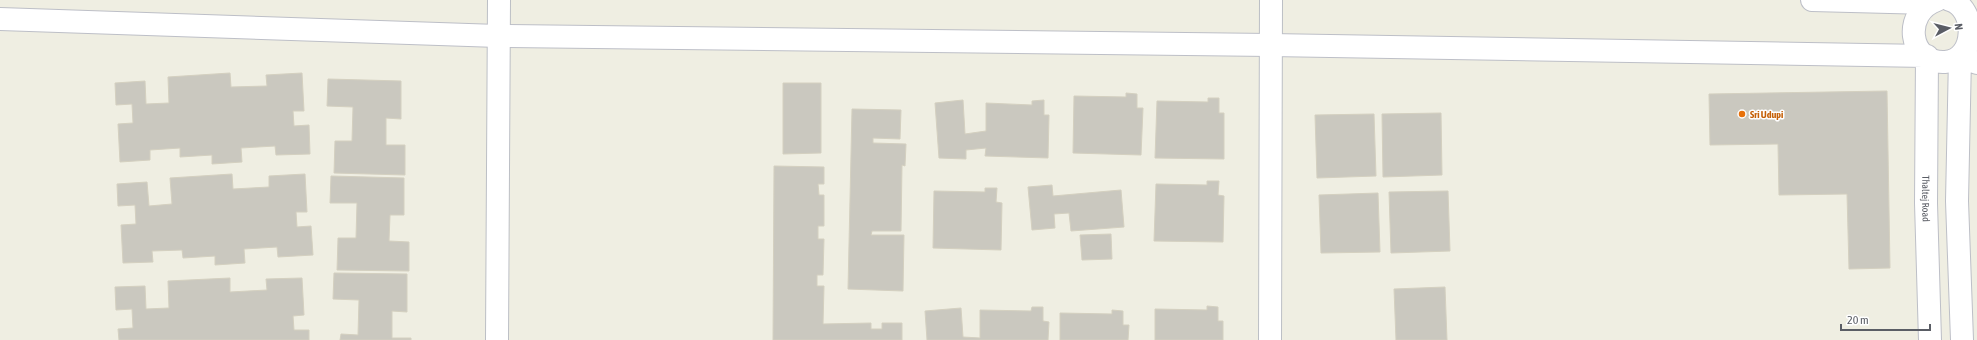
<svg xmlns="http://www.w3.org/2000/svg" width="1977" height="340" font-family="'Asap Condensed',sans-serif">
<style>
.building{fill:#cac8bf;stroke:#d4d0c0}
.lines{fill:none;stroke-linecap:round;stroke-linejoin:round}
.minor-casing{stroke:#bcbfc5;stroke-width:24}
.tertiary-casing{stroke:#bcbfc5;stroke-width:24}
.secondary-casing{stroke:#bdbfc7;stroke-width:24}
.minor{stroke:#fff;stroke-width:22}
.tertiary{stroke:#fff;stroke-width:22}
.secondary{stroke:#fff;stroke-width:22}
.food-dot{fill:#e8710a;stroke:#fff;stroke-width:1.5}
.labels{text-anchor:middle;dominant-baseline:central;stroke-width:3;stroke-linejoin:round;paint-order:stroke}
.food-label{font-size:10px;font-weight:bold;fill:#c56008;stroke:#fff;text-anchor:start}
.street-label{font-size:10px;fill:#5a5d65;stroke:#fff}
</style>
<rect width="100%" height="100%" fill="#efeee2"/>
<path class="building" d="M230 73 231 87 267 86 266 75 302 73 304 111H293L294 126 309 125 310 154 276 155 275 146 241 148 242 162 212 164V155L180 157V148L150 150V160L120 162 118 124 133 123 132 104 116 105 115 83 145 81 146 104 169 103 168 77Z
M328 79 401 81V119L386 118V145H405V175L334 173 335 141H352L353 107 327 106Z
M783 83H821V153L783 154Z
M1887 91 1890 268 1849 269 1847 194 1779 195 1778 144 1710 145 1709 94Z
M1126 93 1137 94V108H1143L1141 155 1073 153 1074 96 1126 97Z
M1208 98H1219V113H1224V159L1155 158 1157 101 1208 102Z
M963 100 965 134 986 131V103L1032 105V101L1044 100V115H1049L1048 158 985 156 986 148 966 150V159L939 158 935 103Z
M852 109 901 110 900 139 873 138V143L906 144 905 166 902 165 901 231H872L871 235H904L903 291 848 289Z
M1441 113 1442 175 1383 177 1382 114Z
M1374 114 1376 176 1317 178 1315 115Z
M774 166 824 167V184H818L819 195H824V226H818V239H824L823 275H817V286H824L823 324 871 323V329H882V323H902V340H773Z
M232 174 233 189 269 187V176L305 174 307 212H296L297 227 311 226 313 255 278 257 277 247 244 249 245 263 215 265V256L183 258 182 250 152 251 153 262 123 263 121 225 136 224 135 205 118 206 117 184 147 182 149 206 172 204 170 178Z
M331 176 404 178V215H390L389 241 409 242V271L337 270 338 238H356L357 203H330Z
M1207 181H1219L1218 195 1224 196 1223 242 1154 241 1156 184 1207 185Z
M1052 185 1053 196 1121 190 1124 227 1071 231 1069 213 1054 214 1055 228 1032 230 1028 187Z
M985 188H997L996 202 1002 203 1001 250 933 248 934 191 985 192Z
M1448 191 1450 251 1391 253 1389 192Z
M1378 193 1380 252 1321 253 1319 195Z
M1111 234 1112 259 1082 260 1080 235Z
M334 273 407 274V312L392 311V338H411V340H340L341 334 358 335 359 300 333 299Z
M230 278V292L267 290 266 279 302 278 304 315 293 316 294 330H309V340H119L118 329 133 328 132 309 116 310 115 287 145 286 146 309 169 308 168 281Z
M1445 287 1447 340H1396L1394 289Z
M1207 306 1218 307V321H1223V340H1155V309L1207 310Z
M1032 307H1043V321L1049 322 1048 340H927L925 311 961 308 963 337 980 338V310L1031 311Z
M1112 310 1123 311V325H1129L1128 340H1060V313L1112 314Z"/>
<g class="lines">
<g class="minor-casing">
<path id="minor" d="M1270 340 1271 0"/>
</g>
<g class="tertiary-casing">
<path id="tertiary" d="M497 340 499 0"/>
</g>
<g class="secondary-casing">
<g id="secondary">
<path d="M1812 0 1929 3V0"/>
<path d="M1937 0C1902 12 1908 64 1945 62 1977 60 1977 8 1950 0"/>
<path id="s1" d="M0 19 498 36 1270 45 1927 56 1926 203 1930 340"/>
<path d="M1962 340 1957 201 1960 57 1977 63"/>
</g>
</g>
<use href="#minor" class="minor"/>
<use href="#tertiary" class="tertiary"/>
<use href="#secondary" class="secondary"/>
</g>
<circle class="food-dot" cx="1742" cy="114" r="4"/>
<g class="labels">
<g class="food-label">
<text x="1750" y="114">Sri Udupi</text>
</g>
<g class="street-label">
<text stroke="none"><textPath href="#s1" startOffset="2070">Thaltej Road</textPath></text>
</g>
</g>
<g transform="translate(1949 28) rotate(83)" stroke="#ffffff" stroke-width="3" paint-order="stroke">
<path d="M0-3L7 15L0 10L-7 15Z" fill="#5a5d65"/>
<text y="-6" font-size="11" font-weight="bold" text-anchor="middle" fill="#5a5d65">N</text>
</g>
<path d="M1841 324v6h89v-6" fill="none" stroke="#5a5d65" stroke-width="2"/>
<text x="1847" y="324" font-size="12" fill="#5a5d65" stroke="#ffffff" stroke-width="3" paint-order="stroke">20 m</text>
</svg>
